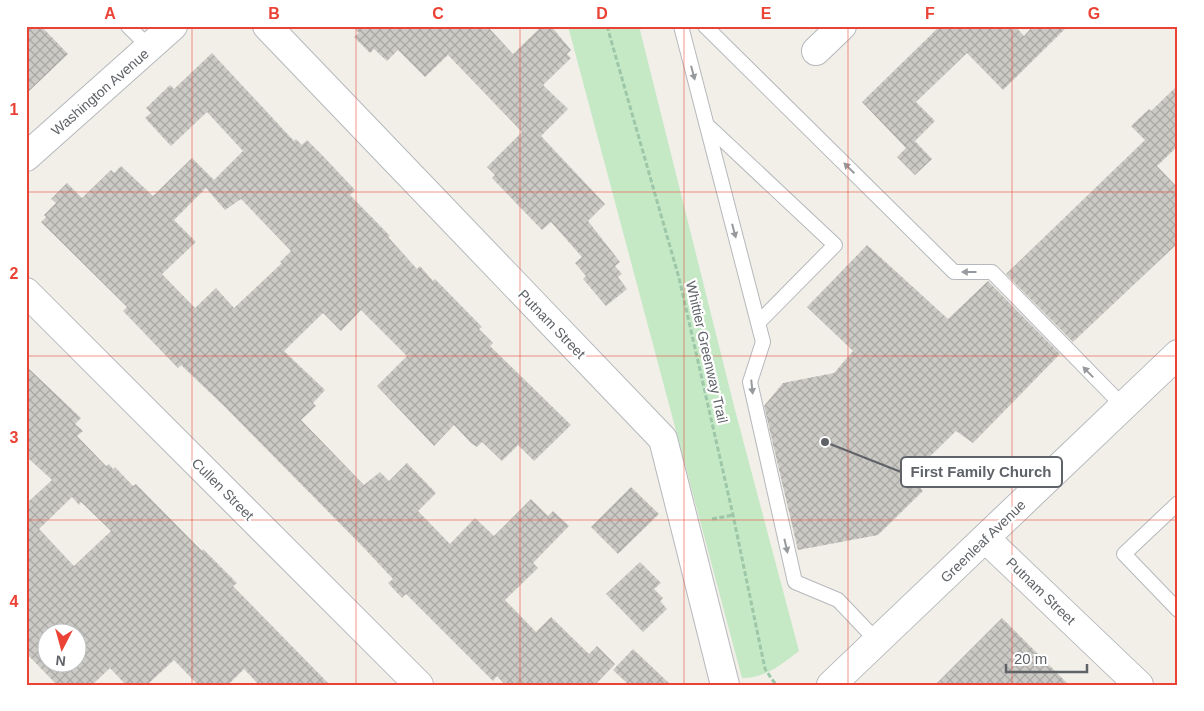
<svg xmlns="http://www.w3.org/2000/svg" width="1204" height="711" font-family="Arial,sans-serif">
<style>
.green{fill:#c5e8c5}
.building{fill:url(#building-cross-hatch);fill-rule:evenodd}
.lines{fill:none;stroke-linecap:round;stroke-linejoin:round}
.service-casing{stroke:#b5b8bc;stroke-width:16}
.minor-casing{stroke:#b5b8bc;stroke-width:30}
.tertiary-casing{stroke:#b5b8bc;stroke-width:30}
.path{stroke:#9cc7a9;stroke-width:3;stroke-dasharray:5 2.5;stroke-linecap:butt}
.service{stroke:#fff;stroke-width:14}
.minor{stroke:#fff;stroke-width:28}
.tertiary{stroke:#fff;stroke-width:28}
.oneway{fill:#979a9d}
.grid{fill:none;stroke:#ea4335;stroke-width:1;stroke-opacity:0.55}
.labels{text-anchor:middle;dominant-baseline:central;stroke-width:4.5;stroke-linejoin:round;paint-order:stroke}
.street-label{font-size:14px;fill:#5f6368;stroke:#fff}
.leader{fill:none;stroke:#5f6368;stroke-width:2}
.callout-dot{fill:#5f6368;stroke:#fff;stroke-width:2}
.callout{fill:#fff;stroke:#5f6368;stroke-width:2}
.callout-label{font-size:15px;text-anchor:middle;font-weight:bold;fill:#5f6368}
.neatline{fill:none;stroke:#ea4335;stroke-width:2}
.grid-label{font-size:16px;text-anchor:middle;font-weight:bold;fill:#ea4335}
</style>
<defs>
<pattern id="building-cross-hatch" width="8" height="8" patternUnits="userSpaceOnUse" patternTransform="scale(1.25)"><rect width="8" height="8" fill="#cccac5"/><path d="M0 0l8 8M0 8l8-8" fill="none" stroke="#a9a8a4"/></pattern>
</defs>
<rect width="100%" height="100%" fill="#f1efe8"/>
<path class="green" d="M568 26H639L735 410 799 651C781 665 765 678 742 678Z"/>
<path class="building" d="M26 26H41L68 54 26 94Z
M352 26H487L513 54 542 26H551L571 50 567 54 571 58 543 85 568 109 541 136 605 204 588 221 620 262 615 266 622 274 618 277 627 289 606 306 583 279 586 276 575 263 582 257 551 222 542 230 492 178 495 175 487 167 522 132 448 55 425 77 398 50 387 61 374 49 370 53 354 37 359 33Z
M940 26H1015L1024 36 1033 26H1068L1003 90 967 53 916 102 935 121 915 141 932 159 915 175 897 157 906 148 862 102Z
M212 53 294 141 296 139 302 145 307 140 324 157 355 190 350 195 390 236 388 237 417 269 420 266 433 281 435 279 482 327 479 329 493 343 490 346 571 425 534 461 518 445 502 461 482 442 477 447 471 443 454 425 434 446 377 386 407 356 361 310 341 331 323 313 284 351 325 390 313 403 316 406 301 420 364 485 380 472 389 481 407 463 436 493 418 511 450 544 475 518 494 536 531 499 548 516 553 511 569 526 533 563 538 568 505 600 536 632 551 617 589 654 597 646 615 664 595 685H505L497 676 493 681 406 594 402 598 388 583 393 579 364 548 225 407 181 365 178 368 123 311 127 307 41 222 46 217 44 215 56 203 51 199 67 183 82 198 111 170 114 173 121 166 153 196 192 158 214 180 243 151 207 112 171 146 145 118 151 113 146 108 170 85 174 89ZM206 188 225 210 241 199 291 251 280 262 282 263 234 308 216 288 195 308 162 274 196 242 174 220Z
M1178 85V146L1157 166 1178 188V243L1073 342 1006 274 1145 140 1131 126 1149 109 1151 111Z
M867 245 948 319 988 281 1060 354 973 443 956 431 910 476 923 491 878 535 798 550 764 406 783 383 834 373 853 351 807 307Z
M26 366 81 418 75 424 83 431 77 436 106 466 109 464 113 469 115 467 133 486 136 484 202 551 203 549 237 583 233 586 330 685H259L244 669 228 685H198L174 660 147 685H126L110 668 92 685H57L26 653V504L52 480 26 456ZM72 497 79 505 81 502 111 531 74 566 39 529ZM48 634H78V664H48Z
M631 487 659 514 618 554 591 527Z
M640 562 661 583 654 589 663 598 660 601 667 609 643 632 606 594Z
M1002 618 1069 685H935Z
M633 649 671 685H629L613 670Z"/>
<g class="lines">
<g class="service-casing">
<path id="service" d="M128 26 150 48
M681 26 763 342 750 382 795 582 838 600 877 641
M705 26 954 272H992L1123 406
M707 125 835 245 758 323
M1178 503 1124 554 1178 610"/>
</g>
<g class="minor-casing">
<path id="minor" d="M267 26 663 439 725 685
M816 51 842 26
M26 157 173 26
M26 292 419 685
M986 539 1139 685"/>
</g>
<g class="tertiary-casing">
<path id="tertiary" d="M831 685 1178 354"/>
</g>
<path class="path" d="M607 26 679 278 733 515 765 669 776 685
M712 519 733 515"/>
<use href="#service" class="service"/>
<use href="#minor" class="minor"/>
<use href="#tertiary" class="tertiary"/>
</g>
<defs><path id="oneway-solid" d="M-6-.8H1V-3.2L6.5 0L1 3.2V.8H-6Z" transform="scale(1.25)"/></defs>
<g class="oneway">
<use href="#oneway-solid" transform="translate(693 73) rotate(75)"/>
<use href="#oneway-solid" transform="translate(849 168) rotate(-135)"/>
<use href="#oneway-solid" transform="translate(734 231) rotate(75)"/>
<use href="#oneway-solid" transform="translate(969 272) rotate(180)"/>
<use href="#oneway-solid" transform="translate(1088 372) rotate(-134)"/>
<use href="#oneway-solid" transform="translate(752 387) rotate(84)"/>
<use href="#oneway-solid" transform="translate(786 546) rotate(77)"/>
</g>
<path class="grid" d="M192 26V685M356 26V685M520 26V685M684 26V685M848 26V685M1012 26V685M26 192H1178M26 356H1178M26 520H1178"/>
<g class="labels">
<g class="street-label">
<text transform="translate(100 92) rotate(-41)">Washington Avenue</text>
<text transform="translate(552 324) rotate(46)">Putnam Street</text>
<text transform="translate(707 352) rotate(77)">Whittier Greenway Trail</text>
<text transform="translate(223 489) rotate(45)">Cullen Street</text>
<text transform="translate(983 541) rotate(-44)">Greenleaf Avenue</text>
<text transform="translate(1041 591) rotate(44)">Putnam Street</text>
</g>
</g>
<path class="leader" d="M825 442L901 472"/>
<circle class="callout-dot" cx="825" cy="442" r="5"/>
<rect class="callout" x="901" y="457" width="161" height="30" rx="5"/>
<g class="callout-label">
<text x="981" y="477">First Family Church</text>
</g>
<rect width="1204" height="711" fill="none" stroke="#ffffff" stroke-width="55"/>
<g transform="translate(62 648) rotate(186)"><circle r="24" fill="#ffffff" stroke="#bfc1c3"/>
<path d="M0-4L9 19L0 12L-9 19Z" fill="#ea4335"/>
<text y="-8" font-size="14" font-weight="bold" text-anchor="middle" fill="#5f6368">N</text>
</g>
<path d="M1006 664v8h81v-8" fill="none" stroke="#5f6368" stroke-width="2.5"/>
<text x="1014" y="664" font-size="15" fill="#5f6368" stroke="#ffffff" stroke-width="4" paint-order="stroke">20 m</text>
<rect x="28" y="28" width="1148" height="656" class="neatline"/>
<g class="grid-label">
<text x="110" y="19">A</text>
<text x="274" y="19">B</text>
<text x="438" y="19">C</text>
<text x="602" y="19">D</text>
<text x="766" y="19">E</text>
<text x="930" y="19">F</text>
<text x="1094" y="19">G</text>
<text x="14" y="115">1</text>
<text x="14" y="279">2</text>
<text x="14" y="443">3</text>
<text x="14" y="607">4</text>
</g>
</svg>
